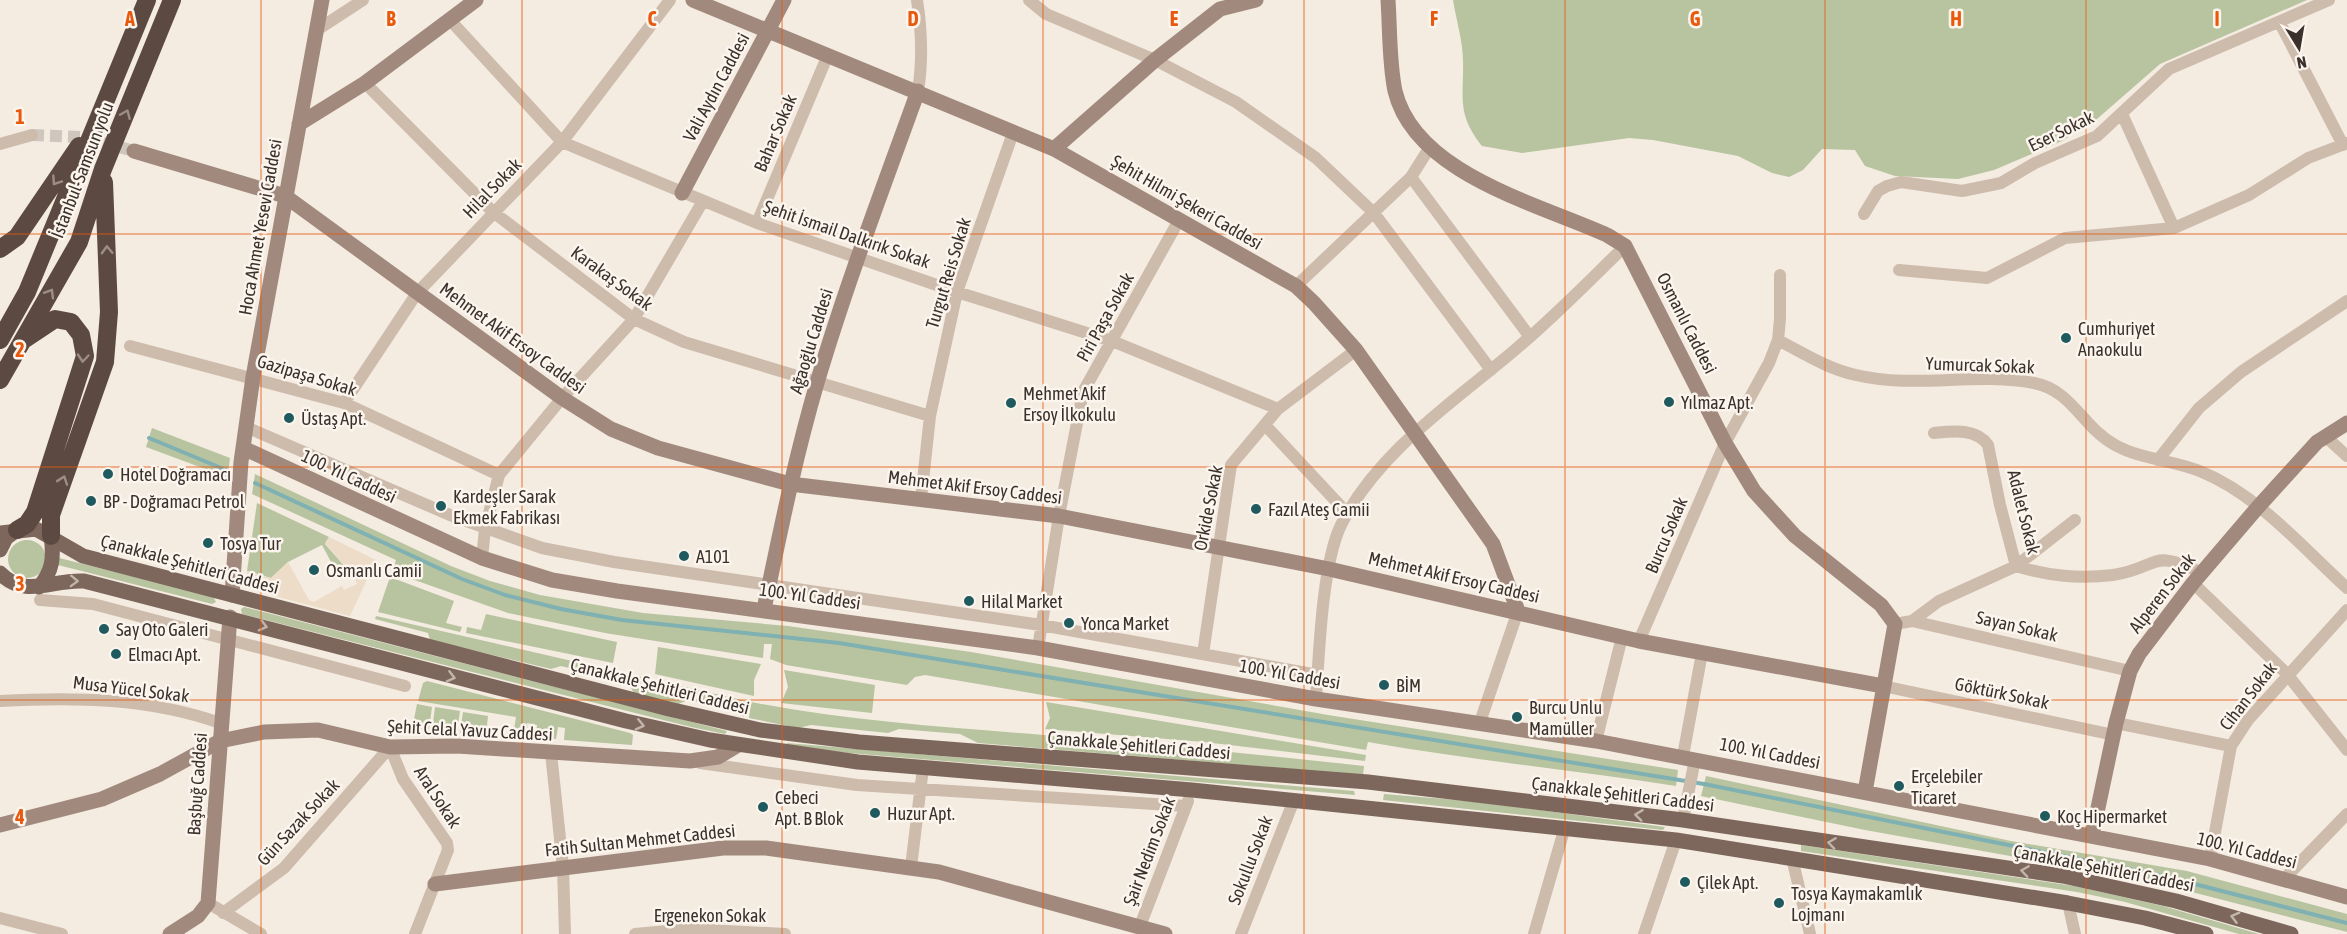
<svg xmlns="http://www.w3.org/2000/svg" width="2347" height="934" font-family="'Asap Condensed',sans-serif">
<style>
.green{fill:#b8c4a0}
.plaza{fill:#ecdcc8}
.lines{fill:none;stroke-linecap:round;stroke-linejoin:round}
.stream{stroke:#7fb0b2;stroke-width:4}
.street-tunnel{stroke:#cfc6bd;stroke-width:12;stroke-dasharray:12 6;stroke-linecap:butt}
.street{stroke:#cdbbac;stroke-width:12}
.secondary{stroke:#a18a7d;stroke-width:15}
.primary{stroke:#7d675c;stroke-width:15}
.highway{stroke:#5c4a42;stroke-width:18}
.oneway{stroke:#9c8e87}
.oneway2{stroke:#c2b5ac}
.grid{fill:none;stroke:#e8590c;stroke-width:1.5;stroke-opacity:0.55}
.poi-dot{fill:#1f5a5e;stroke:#fbf5ee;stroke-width:2}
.labels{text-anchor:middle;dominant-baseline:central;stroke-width:5;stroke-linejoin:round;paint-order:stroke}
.street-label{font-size:18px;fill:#3b302b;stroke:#fbf5ee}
.poi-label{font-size:18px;fill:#3b302b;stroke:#fbf5ee;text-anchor:start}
.grid-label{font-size:20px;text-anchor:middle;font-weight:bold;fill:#e8590c;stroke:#fbf5ee;stroke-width:5;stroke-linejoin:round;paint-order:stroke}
</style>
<rect width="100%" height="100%" fill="#f4ebe1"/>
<path class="green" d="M1453 0H2307L2160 64 2097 119 2062 141 1994 170 1958 179 1895 176 1865 166 1855 150 1822 149 1803 170 1789 177 1772 173 1738 156 1653 140 1629 138 1522 153 1482 146C1456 113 1464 98 1463 61 1463 41 1456 19 1453 0Z
M152 428 230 458 227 481 208 470 146 447Z
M255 474 451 566 490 581 540 595 643 613 788 626 971 652 1328 715 1678 770 1676 786C1573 770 1470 760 1368 742L1366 750 925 675 915 677 907 685 786 665 770 659 772 644H764L763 658 605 633 508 613 392 572 396 560 252 494Z
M257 503 329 537 325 544 347 569 337 573 322 545 288 562 271 578 247 571Z
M8 559a19 19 0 1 1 38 0a19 19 0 1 1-38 0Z
M59 558 213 596 216 602 212 604 58 565Z
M390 577 454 601 446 623 462 627 460 632 378 612Z
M244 607 727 731 725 734 691 727 242 614 241 609Z
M486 614 617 642 613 663 466 633 467 627 481 630Z
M376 616 746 701 744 717 738 711 689 700 678 704 634 693 628 683 561 666 551 669 430 640 428 633 375 619Z
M658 647 761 664 754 680V696L655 674Z
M784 670 875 685 872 713 781 703 788 687Z
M427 681 630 733 633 735 632 745 564 740 565 728 558 727 556 739 531 737 532 732 536 733 537 725 527 723 528 737 513 736 516 717 418 701 423 683Z
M751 702C847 721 945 727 1043 735 1151 744 1257 754 1364 766L1363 775 978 743 960 734 899 729 888 733 811 725 798 728 749 718Z
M1046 702 1366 755 1365 761 1204 742 1045 729 1050 718Z
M417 704 432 707 429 730 412 729Z
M435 707 460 711 457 732 432 731Z
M463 712 488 716 486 734 460 733Z
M787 743 1354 791 1355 795 848 753 787 746Z
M1706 776 2011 841 2187 871 2347 914V932L2149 881 1865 830 1701 796Z
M1384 794 1481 802 1665 827 1663 830 1383 800Z
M1801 845 2074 886 2163 906 2259 934H2239L2125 902 2077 892 1801 851Z"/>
<path class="plaza" d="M329 537 376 560 350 616 271 595 247 575V571L271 578 288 562 309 600 314 602 342 586 344 590 357 584 352 570 349 571 325 543Z"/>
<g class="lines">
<path class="stream" d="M149 438 226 470
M255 483 462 579 505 595 561 609 622 620 839 643 1704 784 2163 876 2347 923"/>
<path class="street-tunnel" d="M32 135 82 137 134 151"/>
<path class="street" d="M917 0C922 32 923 60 918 91
M1029 0 1046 14 1155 60 1236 102 1316 158 1374 213 1491 370
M450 20 562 142 757 223 957 292 1112 341 1278 409
M2280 23 2343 145
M317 30 363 0
M365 83 493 212 634 319 684 342 930 416
M2122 114 2174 228
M0 144 32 135
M1411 177 1530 337
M1864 214 1878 191 1887 186 1901 182 1962 191 2001 183 2035 163 2097 136 2169 69 2329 0
M757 223 827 57
M1899 270 1987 278 2065 238 2174 228 2249 195 2308 158 2347 143
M1296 286 1411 177 1430 147
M1778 340C1803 353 1828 369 1856 375 1914 389 1976 372 2034 383 2072 390 2083 428 2115 445 2142 460 2174 460 2202 472 2258 495 2303 548 2347 588
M130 346 344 403 499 475
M344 403 417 293 562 142 670 0
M1265 425 1348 514
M246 427 450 515 542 548 614 562 1041 625 1318 675
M1934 433C1953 431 1976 428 1988 445L2000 505 2016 566C2049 576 2078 579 2113 575 2160 568 2149 547 2202 573
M2325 436 2347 456
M2158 460 2199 408 2241 372 2347 301
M921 499 930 416 957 292 1013 133
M482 558 485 529 499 475 562 398 634 319 703 201
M2193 583 2287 674 2347 750
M40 600 93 604 405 686
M1912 621 1939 601 2016 566 2075 520
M1895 624 1912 621 2130 671
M1639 641 1725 443 1769 363 1778 340 1780 319V275
M1038 648 1059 516 1083 392 1179 220
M1203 654 1231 465 1278 409 1356 350
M1883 686 2114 735
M1316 699C1319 654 1322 564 1341 525 1378 451 1455 401 1516 349 1554 317 1589 281 1625 246
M0 701C75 697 149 698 220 723
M1480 722 1518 611
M2116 723 2231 746
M1596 741 1622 637
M390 747 403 779 447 843 448 850 415 934
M551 753 563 867 565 934
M1683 756 1702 653
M700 763 857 785 1186 806
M1683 820 1695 759
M1792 858 1810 934
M2210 859 2231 746 2248 720 2347 610
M911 867 923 768
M2284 879 2347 814
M208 903 261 934
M2068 903 2075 934
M223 913 284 868 390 747
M0 918 62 934
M1140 926 1188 801
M635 934 689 929 785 934
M1241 934 1294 800
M1534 934 1565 827
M1644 934 1676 840"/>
<path class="secondary" d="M693 0 1054 149 1296 286 1314 303 1356 350 1493 544 1518 611
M1388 0C1390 29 1389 62 1395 91 1415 174 1539 204 1607 235L1625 246 1725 443 1754 491 1795 536 1881 605 1895 624 1865 792
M299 124 365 83 476 0
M1054 149 1155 60 1220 9 1256 0
M134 151 285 196 562 398 611 429 658 448 790 484 1059 516 1329 569 1639 641 1883 686
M682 193 784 0
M243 448 482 558 552 580 617 591 1038 648 1316 699 1596 741 2210 859 2347 897
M232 595 241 462 253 377 322 0
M764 609C780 533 795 458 817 383 846 285 883 188 918 91
M0 825 102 799 160 774 220 741 264 732 318 730 390 747 457 746 690 761 718 757 738 745
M2092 836 2116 723 2130 671 2139 654 2193 583 2258 507 2317 442 2347 423
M435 884 723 848H766L939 872 1165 934
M170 934 198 916 208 903 230 617"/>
<path class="primary" d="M0 533 36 529 83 556 669 709 760 730 859 742 1368 782 1683 820 2063 876 2176 901 2291 934
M0 550 6 538 17 530
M0 573C25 599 52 579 84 581L626 721 710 740 858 762 1192 790 1676 840 2068 903 2145 918 2206 934
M39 587C53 571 54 557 51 536"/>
<path class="highway" d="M0 249 17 237 79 146
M0 340 27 292 147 0
M0 380 79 242 103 169 172 0
M17 530 27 524 35 512 85 356 81 335 71 322 55 319 25 339
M51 536V515L105 362 109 312 104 182"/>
</g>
<defs><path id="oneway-chevron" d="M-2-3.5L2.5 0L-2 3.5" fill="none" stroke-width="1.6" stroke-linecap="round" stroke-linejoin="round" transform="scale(1.5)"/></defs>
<g class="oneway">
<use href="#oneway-chevron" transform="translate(126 114) rotate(-67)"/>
<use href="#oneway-chevron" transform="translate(56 181) rotate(124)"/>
<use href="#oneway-chevron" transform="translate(107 250) rotate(-92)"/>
<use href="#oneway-chevron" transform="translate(50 293) rotate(-59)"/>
<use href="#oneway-chevron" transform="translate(83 358) rotate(95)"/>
<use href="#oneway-chevron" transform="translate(63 480) rotate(-71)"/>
</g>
<g class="oneway2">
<use href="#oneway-chevron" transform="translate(74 581) rotate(2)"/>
<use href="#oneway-chevron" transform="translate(263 626) rotate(15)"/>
<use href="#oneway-chevron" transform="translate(451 677) rotate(14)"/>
<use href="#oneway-chevron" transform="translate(640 725) rotate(13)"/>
<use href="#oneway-chevron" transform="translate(1639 815) rotate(-173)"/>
<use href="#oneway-chevron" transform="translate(1832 843) rotate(-172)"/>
<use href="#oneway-chevron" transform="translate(2025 871) rotate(-172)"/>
<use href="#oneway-chevron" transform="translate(2235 917) rotate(-165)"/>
</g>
<path class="grid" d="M261 0V934M522 0V934M782 0V934M1043 0V934M1304 0V934M1565 0V934M1825 0V934M2086 0V934M0 234H2347M0 467H2347M0 700H2347"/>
<g class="poi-dot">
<circle cx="2066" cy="338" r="6"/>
<circle cx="1669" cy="402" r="6"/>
<circle cx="1011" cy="403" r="6"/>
<circle cx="289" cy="418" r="6"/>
<circle cx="108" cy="474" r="6"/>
<circle cx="91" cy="501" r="6"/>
<circle cx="441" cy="506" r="6"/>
<circle cx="1256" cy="509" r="6"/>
<circle cx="208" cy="543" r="6"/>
<circle cx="684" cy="556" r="6"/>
<circle cx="314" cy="570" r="6"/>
<circle cx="969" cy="601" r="6"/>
<circle cx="1069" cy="623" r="6"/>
<circle cx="104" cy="629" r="6"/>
<circle cx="116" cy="654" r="6"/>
<circle cx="1384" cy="685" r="6"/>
<circle cx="1517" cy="717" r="6"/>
<circle cx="1899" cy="786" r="6"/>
<circle cx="763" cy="807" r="6"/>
<circle cx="875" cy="813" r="6"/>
<circle cx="2045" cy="816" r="6"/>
<circle cx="1685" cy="882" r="6"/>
<circle cx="1779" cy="903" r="6"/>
</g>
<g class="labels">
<g class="street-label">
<text transform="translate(716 87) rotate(-62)">Vali Aydın Caddesi</text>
<text transform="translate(2061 131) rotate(-26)">Eser Sokak</text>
<text transform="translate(775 133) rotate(-67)">Bahar Sokak</text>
<text transform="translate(82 170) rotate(-69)">İstanbul-Samsun yolu</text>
<text transform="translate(492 188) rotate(-46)">Hilal Sokak</text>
<text transform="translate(1187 202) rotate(30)">Şehit Hilmi Şekeri Caddesi</text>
<text transform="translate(260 227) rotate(-80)">Hoca Ahmet Yesevi Caddesi</text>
<text transform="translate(847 234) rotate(19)">Şehit İsmail Dalkırık Sokak</text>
<text transform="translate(948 273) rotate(-73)">Turgut Reis Sokak</text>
<text transform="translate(612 278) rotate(36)">Karakaş Sokak</text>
<text transform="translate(1105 317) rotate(-61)">Piri Paşa Sokak</text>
<text transform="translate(1687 323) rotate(63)">Osmanlı Caddesi</text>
<text transform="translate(513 338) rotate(36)">Mehmet Akif Ersoy Caddesi</text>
<text transform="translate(811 341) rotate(-73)">Ağaoğlu Caddesi</text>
<text transform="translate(1980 365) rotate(2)">Yumurcak Sokak</text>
<text transform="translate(307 375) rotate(17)">Gazipaşa Sokak</text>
<text transform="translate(349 476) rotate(25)">100. Yıl Caddesi</text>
<text transform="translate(975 487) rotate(7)">Mehmet Akif Ersoy Caddesi</text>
<text transform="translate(1208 508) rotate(-79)">Orkide Sokak</text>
<text transform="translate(2024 512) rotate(76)">Adalet Sokak</text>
<text transform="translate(1666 535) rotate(-67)">Burcu Sokak</text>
<text transform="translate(190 564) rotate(15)">Çanakkale Şehitleri Caddesi</text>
<text transform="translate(1454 577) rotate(13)">Mehmet Akif Ersoy Caddesi</text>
<text transform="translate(2162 593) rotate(-52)">Alperen Sokak</text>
<text transform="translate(810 596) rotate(8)">100. Yıl Caddesi</text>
<text transform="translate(2017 626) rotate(13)">Sayan Sokak</text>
<text transform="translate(1290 674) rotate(10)">100. Yıl Caddesi</text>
<text transform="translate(660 686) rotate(14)">Çanakkale Şehitleri Caddesi</text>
<text transform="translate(131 689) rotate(7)">Musa Yücel Sokak</text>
<text transform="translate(2002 693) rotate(12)">Göktürk Sokak</text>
<text transform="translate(2248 696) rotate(-52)">Cihan Sokak</text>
<text transform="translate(470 730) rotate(3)">Şehit Celal Yavuz Caddesi</text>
<text transform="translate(1139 745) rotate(5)">Çanakkale Şehitleri Caddesi</text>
<text transform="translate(1770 753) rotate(11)">100. Yıl Caddesi</text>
<text transform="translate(197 784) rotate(-86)">Başbuğ Caddesi</text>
<text transform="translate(1623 794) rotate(7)">Çanakkale Şehitleri Caddesi</text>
<text transform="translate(438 797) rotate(57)">Aral Sokak</text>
<text transform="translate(298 822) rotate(-47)">Gün Sazak Sokak</text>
<text transform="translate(640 840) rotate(-6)">Fatih Sultan Mehmet Caddesi</text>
<text transform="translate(2247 850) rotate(14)">100. Yıl Caddesi</text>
<text transform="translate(1149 851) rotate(-69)">Şair Nedim Sokak</text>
<text transform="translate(1250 860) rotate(-69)">Sokullu Sokak</text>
<text transform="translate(2104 868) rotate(11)">Çanakkale Şehitleri Caddesi</text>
<text x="710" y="915">Ergenekon Sokak</text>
</g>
<g class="poi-label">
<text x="2078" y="328">Cumhuriyet<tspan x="2078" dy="21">Anaokulu</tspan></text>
<text x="1023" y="393">Mehmet Akif<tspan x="1023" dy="21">Ersoy İlkokulu</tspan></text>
<text x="1681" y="402">Yılmaz Apt.</text>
<text x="301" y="418">Üstaş Apt.</text>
<text x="120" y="474">Hotel Doğramacı</text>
<text x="453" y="496">Kardeşler Sarak<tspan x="453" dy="21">Ekmek Fabrikası</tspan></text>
<text x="103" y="501">BP - Doğramacı Petrol</text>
<text x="1268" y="509">Fazıl Ateş Camii</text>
<text x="220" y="543">Tosya Tur</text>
<text x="696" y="556">A101</text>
<text x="326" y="570">Osmanlı Camii</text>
<text x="981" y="601">Hilal Market</text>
<text x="1081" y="623">Yonca Market</text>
<text x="116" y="629">Say Oto Galeri</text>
<text x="128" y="654">Elmacı Apt.</text>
<text x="1396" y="685">BİM</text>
<text x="1529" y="707">Burcu Unlu<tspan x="1529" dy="21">Mamüller</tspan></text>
<text x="1911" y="776">Erçelebiler<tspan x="1911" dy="21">Ticaret</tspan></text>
<text x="775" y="797">Cebeci<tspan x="775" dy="21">Apt. B Blok</tspan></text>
<text x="887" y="813">Huzur Apt.</text>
<text x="2057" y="816">Koç Hipermarket</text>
<text x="1697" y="882">Çilek Apt.</text>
<text x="1791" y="893">Tosya Kaymakamlık<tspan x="1791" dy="21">Lojmanı</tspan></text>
</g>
</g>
<g class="grid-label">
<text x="130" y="26">A</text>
<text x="391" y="26">B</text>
<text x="652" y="26">C</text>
<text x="913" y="26">D</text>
<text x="1174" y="26">E</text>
<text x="1434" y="26">F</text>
<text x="1695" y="26">G</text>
<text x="1956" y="26">H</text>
<text x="2217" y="26">I</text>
<text x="20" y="124">1</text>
<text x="20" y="357">2</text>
<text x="20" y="591">3</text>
<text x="20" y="824">4</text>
</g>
<g transform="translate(2299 48) rotate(169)" stroke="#fbf5ee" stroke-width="4.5" paint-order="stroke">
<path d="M0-4.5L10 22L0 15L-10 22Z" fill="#3b302b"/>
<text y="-9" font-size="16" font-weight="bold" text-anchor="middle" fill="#3b302b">N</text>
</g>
</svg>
